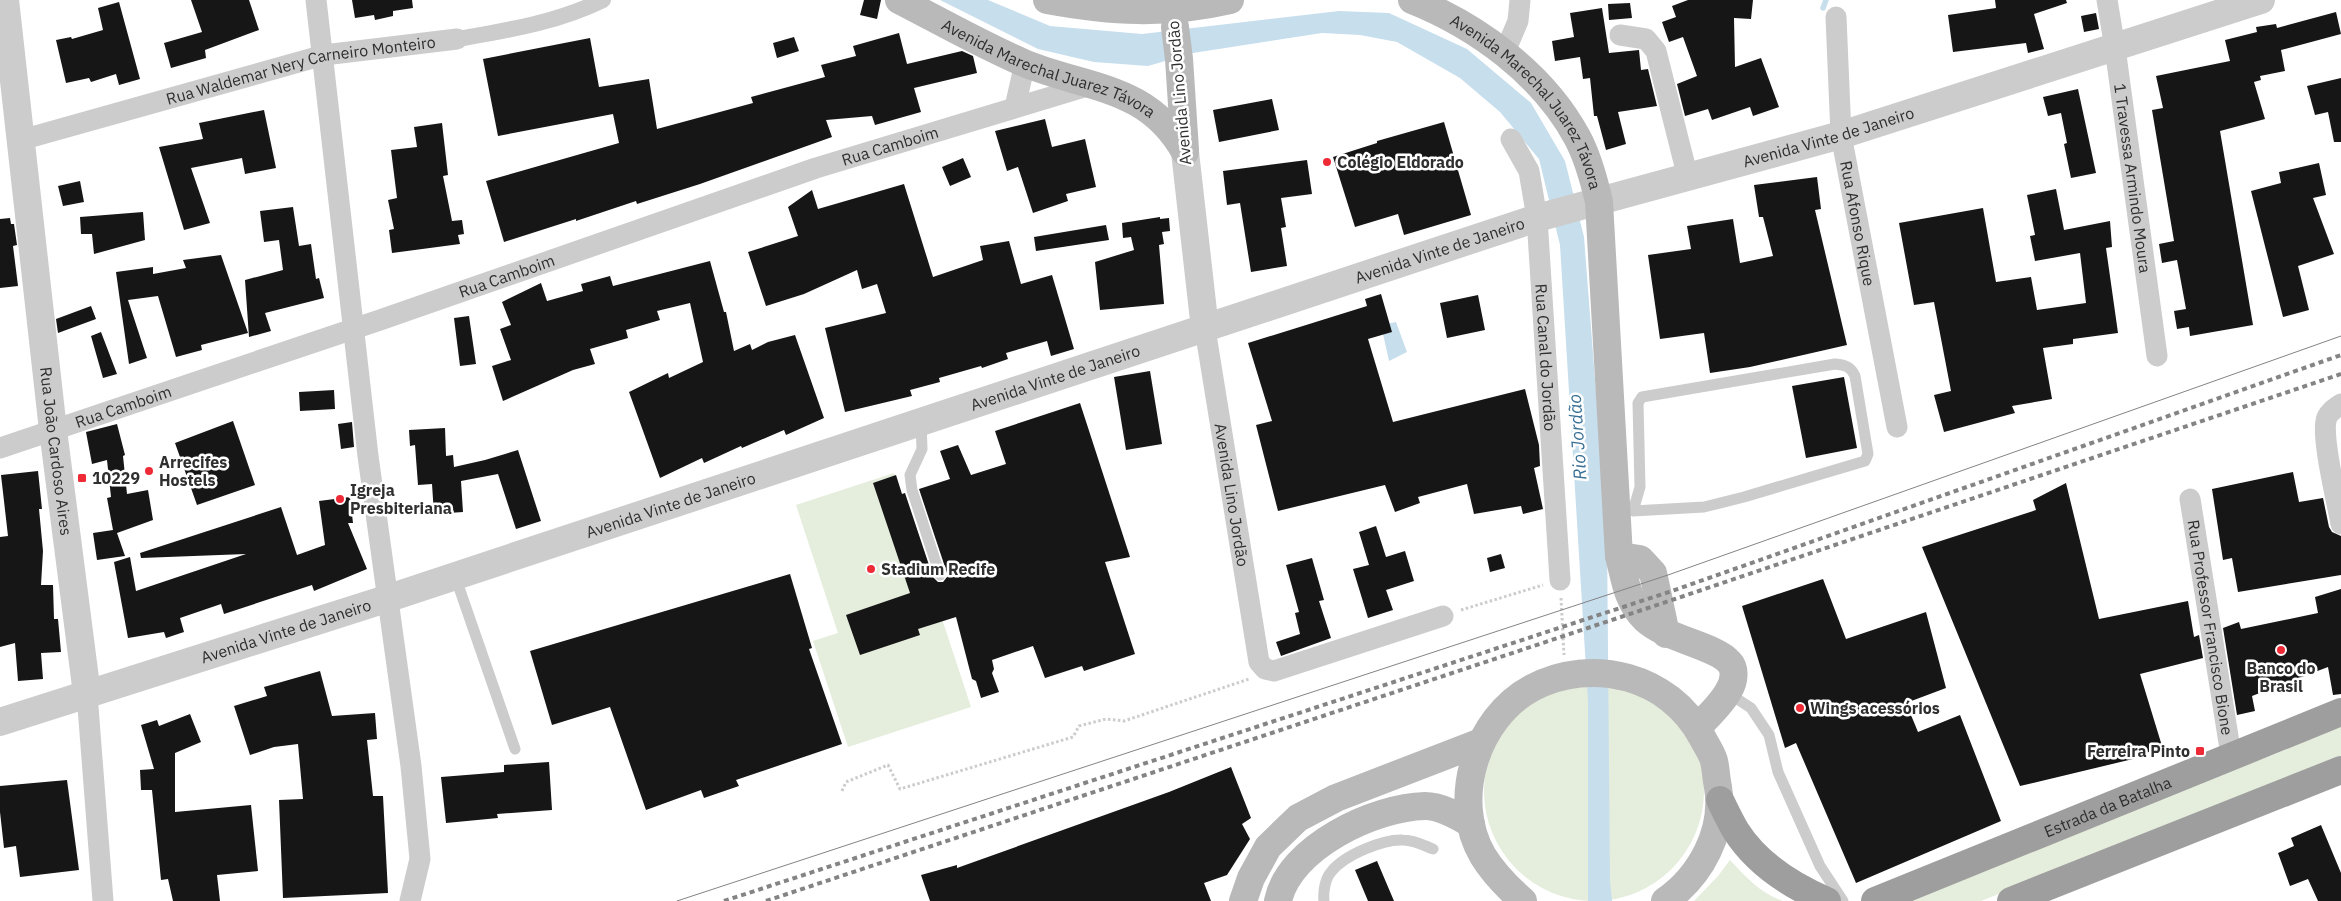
<svg xmlns="http://www.w3.org/2000/svg" width="2341" height="901" font-family="'IBM Plex Sans',sans-serif">
<style>
.green{fill:#e5eddc}
.water{fill:#c7deed}
.lines{fill:none;stroke-linecap:round;stroke-linejoin:round}
.stream{stroke:#c7deed;stroke-width:5.5}
.building{fill:#161616}
.path{stroke:#ccc;stroke-width:3;stroke-dasharray:2.5 2.5;stroke-linecap:butt}
.service{stroke:#ccc;stroke-width:11}
.pedestrian{stroke:#ccc;stroke-width:16}
.minor{stroke:#ccc;stroke-width:21}
.tertiary{stroke:#ccc;stroke-width:28}
.secondary{stroke:#b9b9b9;stroke-width:28}
.trunk{stroke:#9e9e9e;stroke-width:28}
.tram{stroke:#848484;stroke-width:1}
.rail{stroke:#848484;stroke-width:4;stroke-dasharray:5 4;stroke-linecap:butt}
.poi-dot{fill:#ed2a36;stroke:#fff;stroke-width:2}
.labels{text-anchor:middle;dominant-baseline:central;stroke-width:5;stroke-linejoin:round;paint-order:stroke}
.street-label{font-size:16px;fill:#2f2f2f;stroke:#fff}
.poi-label{font-size:16px;font-weight:bold;fill:#2f2f2f;stroke:#fff;text-anchor:start}
.water-label{font-size:18px;font-style:italic;fill:#397095;stroke:#fff}
</style>
<rect width="100%" height="100%" fill="#fff"/>
<path class="green" d="M894 473 971 707 848 747 813 641 838 633 796 505Z
M1484 791a110 110 0 1 1 220 0a110 110 0 1 1-220 0Z
M2341 725V760L1981 901H1898L2168 792 2273 755Z
M1730 860C1746 877 1760 893 1783 901H1694L1718 876Z"/>
<path class="water" d="M940 0H988L1050 26 1142 34 1339 11 1389 13 1467 49 1531 103 1565 161 1584 237 1607 535 1610 881 1612 901H1588V701L1560 245 1539 159 1500 112 1460 78 1397 42 1360 35 1322 33 1193 53 1148 66 1094 62 1038 49Z
M1396 322 1407 352 1389 361 1381 325Z"/>
<g class="lines">
<path class="stream" d="M1823 8 1826 0"/>
</g>
<path class="building" d="M191 0H249L259 30 205 50 206 58 171 68 164 43 202 32Z
M352 0H412L413 8 393 11V16L375 20 374 15 355 18Z
M864 0H881L877 19 860 15Z
M1688 0H1753L1751 19 1734 18 1735 67 1761 58 1779 107 1753 116 1750 107 1712 120 1708 109 1685 116 1677 84 1697 76 1683 37 1669 42 1662 22 1676 17 1672 6Z
M1995 0H2066L2067 3 2034 14 2044 49 2028 53 2026 43 1953 52 1948 15 1996 8Z
M119 2 140 79 119 85 116 74 91 82 89 78 66 83 56 40 71 37 72 39 103 30 98 8Z
M1630 3 1632 18 1609 20 1608 4Z
M1602 8 1609 53 1639 50 1641 70 1648 69 1657 106 1618 112 1626 144 1606 150 1597 116H1594L1590 78 1583 79 1580 57 1555 61 1552 41 1574 37 1570 13Z
M2336 12 2341 34 2281 50 2285 71 2260 76 2261 80 2254 82 2265 119 2220 131 2253 325 2190 336 2189 327 2177 329 2174 311 2186 309 2177 260 2162 263 2159 244 2174 241 2152 110 2163 108 2156 76 2230 61 2225 40 2257 32 2256 27 2276 24 2277 28Z
M2096 13 2099 29 2084 32 2081 16Z
M899 33 907 64 962 51 973 56 977 73 914 88 921 112 875 125 872 116 826 120 832 137 700 184 637 204 636 201 576 221V219L504 242 486 181 619 143 613 114 498 136 483 59 590 38 599 87 649 79 657 129 753 103 751 97 825 77 821 65 856 56 853 46Z
M794 37 799 51 777 58 773 43Z
M2341 78V142H2334L2328 112 2315 115 2307 86Z
M2078 89 2096 173 2071 178 2064 144 2067 143 2061 113 2048 116 2043 97Z
M1272 99 1279 130 1219 142 1213 110Z
M264 110 276 168 245 174 242 158 191 168 210 223 184 230 159 147 203 139 199 123Z
M1045 119 1052 147 1085 139 1096 187 1066 194 1068 201 1033 213 1018 167 1007 171 995 131Z
M1444 122 1471 215 1404 235 1398 214 1355 227 1333 157 1377 143V141Z
M442 123 448 175 443 176 452 221 462 220 464 234 458 235 460 244 392 253 389 230 394 229 388 200 397 198 391 150 417 147 414 127Z
M963 158 971 177 950 186 942 167Z
M1307 160 1312 194 1281 198 1286 227 1281 228 1287 266 1251 272 1240 203 1227 205 1223 171Z
M2319 163 2326 195 2313 198 2334 254 2298 266 2309 310 2283 317 2251 191 2281 183 2279 172Z
M1817 177 1821 209 1815 210 1847 345 1750 367 1710 373 1704 333 1660 339 1648 255 1691 249 1687 226 1733 219 1740 263 1773 256 1763 217H1759L1754 185Z
M80 181 84 202 63 206 58 186Z
M904 184 933 277 983 260 980 246 1009 241 1021 284 1052 275 1074 349 1051 356 1047 341 1006 353 1008 359 982 368 981 366 939 378 940 382 910 390 912 396 845 412 825 328 886 313 877 284 862 289 857 270 804 294 766 306 748 252 798 236 788 207 812 190 818 209Z
M2056 189 2064 230 2110 221 2112 247 2106 248 2118 333 2073 339V344L2043 348 2052 399 2012 406 2015 413 1944 432 1934 395 1951 391 1934 302 1914 305 1899 223 1983 208 1996 282 2031 277 2037 310 2086 303 2080 253 2035 261 2030 236 2035 235 2027 195Z
M293 207 299 246 311 244 316 279 319 278 324 298 265 313 271 331 249 337 245 280 283 270 279 240 264 242 260 211Z
M143 212 145 240 94 254 92 234H81L80 217Z
M1160 217V219L1169 218 1170 231 1162 232 1164 244 1159 245 1164 304 1100 310 1095 262 1134 250 1131 237 1123 238 1122 223Z
M10 218 11 224H14L17 245 13 246 18 286 0 288V219Z
M1106 225 1109 240 1036 251 1034 237Z
M221 255 248 333 201 345 202 350 176 357 158 296 128 300 147 358 129 364 120 301H123H120L116 272 153 267V274L186 268 183 260Z
M710 261 724 312H726L734 351 750 344 752 350 768 342 795 335 824 418 786 435 784 430 742 448 741 446 704 463 702 458 660 478 629 392 668 373 669 378 703 362 690 303 657 311 660 320 626 330 628 338 590 349 595 364 573 370 503 401 492 366 511 360 500 329 511 325 502 302 541 283 547 301 583 291 581 284 610 276 613 286Z
M1381 294 1392 332 1368 339 1393 422 1525 389 1539 445 1540 466 1534 468 1543 509 1523 514 1521 506 1474 514 1467 484 1418 497 1420 503 1395 512 1385 485 1278 511 1256 425 1272 421 1248 343 1367 306 1365 299Z
M1478 295 1485 330 1447 338 1440 303Z
M91 306 96 319 58 333 56 319Z
M469 316 476 364 460 366 454 318Z
M101 332 117 374 103 378 91 336Z
M1150 371 1162 444 1126 450 1114 377Z
M1844 377 1857 448 1806 458 1792 386Z
M334 390 335 409 300 411 299 392Z
M1080 403 1130 557 1105 562 1135 654 1084 671 1082 666 1045 678 1033 646 992 660 994 669 992 673 999 692 981 698 976 681 972 679 956 617 918 629 920 635 860 655 846 615 910 593 873 483 896 475 902 494 905 493 933 577 938 582H943L947 577V573L919 489 950 479 940 451 958 445 971 475 1006 464 995 431Z
M233 421 255 485 197 505 175 443Z
M352 422 354 447 341 449 338 424Z
M117 424 125 455 123 456 127 494 148 490 153 520 117 533 125 556 97 560 93 533 113 530 107 498 111 497 107 460 92 464 86 432Z
M445 428 446 456 453 455 454 467 485 460 518 450 541 521 516 529 498 474 461 481 463 512 434 514 432 484 418 485 415 445 410 446 409 430Z
M38 471 42 509H39L43 551 41 585H53L54 619H58L61 652 41 653 43 679 18 681 15 643 0 647V537L8 536 1 475Z
M2293 472 2299 502 2323 498 2329 527 2332 532 2341 536V575L2238 592 2232 558 2223 560 2212 489Z
M2066 483 2099 619 2188 601 2194 637 2199 635 2203 658 2140 674 2162 746 2133 759 2020 786 1922 547 2036 510 2033 500Z
M350 497 353 523H348L367 569 314 591 312 585 224 614 221 604 180 618 184 632 166 638 164 632 128 638 114 562 130 557 136 591 246 554 141 558 140 553 281 507 297 555 325 545 319 501Z
M1376 526 1386 557 1405 551 1414 581 1386 590 1393 610 1368 618 1353 569 1369 565 1359 532Z
M1501 554 1505 568 1490 572 1487 558Z
M1312 558 1324 600 1319 601 1331 638 1281 656 1276 642 1300 634 1295 613 1299 612 1286 565Z
M790 574 812 648 809 649 842 744 736 780 739 786 704 798 701 790 646 810 610 707 552 725 530 651Z
M1823 579 1846 639 1926 612 1946 688 1906 703 1918 732 1960 715 2001 821 1856 883 1796 743 1785 748 1742 606Z
M2341 589V694L2333 695 2328 667 2252 696 2255 711 2237 715 2223 628 2239 622 2241 629 2318 613 2315 597Z
M320 671 332 716 375 713 377 739 367 740 373 796H383L388 893 283 898 279 800 303 799 298 744 274 747 250 755 234 706 267 696 264 687Z
M190 714 201 742 175 753V812L251 805 258 871 217 875 220 901H173L168 879 161 880 152 790H141L140 770 154 769 141 725 157 720 159 726Z
M549 762 552 810 497 814 498 818 446 823 441 777 504 772V765Z
M1231 767 1251 818 1242 824 1250 839 1227 875 1204 883 1211 901H930L921 875 957 865V868L1169 792Z
M67 780 79 870 20 877 16 846 4 848 0 812V786Z
M2321 825 2341 873V901H2318L2308 879 2290 886 2278 853 2294 846 2291 838Z
M1377 861 1394 901H1368L1355 870Z"/>
<g class="lines">
<path class="path" d="M1561 598 1564 655
M1461 610 1543 585
M842 791 846 782 888 765 900 789 1073 737 1079 726 1106 719 1124 721 1249 679"/>
<path class="service" d="M1835 364C1846 365 1851 367 1855 376L1868 454 1865 461 1744 497 1704 507 1633 511 1640 487 1638 403 1642 397Z
M921 423 922 449 910 475 912 490 940 575
M455 576 515 749
M1728 693 1751 708 1769 735 1778 772 1820 866 1843 901
M1324 901C1323 892 1325 879 1331 872 1344 855 1383 839 1403 840 1414 840 1423 845 1433 849"/>
<path class="pedestrian" d="M457 39C508 30 556 23 603 0"/>
<g class="minor">
<path d="M316 0 368 456 411 766 420 859 410 901"/>
<path id="s1" d="M2107 0 2115 48 2157 356"/>
<path id="s2" d="M1836 17 1841 135 1897 427"/>
<path d="M1620 35 1646 39 1656 51 1688 178"/>
<path d="M1504 54 1518 21 1520 0"/>
<path d="M1015 107 1025 63"/>
<path id="s3" d="M1511 139 1529 171 1537 218 1560 580"/>
<path id="s4" d="M21 140 324 55 457 39"/>
<path id="s5" d="M1205 329 1259 662 1265 669 1274 671 1443 616"/>
<path d="M2341 404C2335 408 2327 413 2326 421 2322 441 2337 501 2341 524"/>
<path id="s6" d="M0 448 380 320 816 168 1094 84"/>
<path id="s7" d="M2190 499 2231 755"/>
<path d="M87 694 103 901"/>
</g>
<g class="tertiary">
<path id="s8" d="M5 0 53 430 87 694"/>
<path d="M1185 152 1205 329"/>
<path id="s9" d="M0 722 386 599 1537 218 1841 135 2261 0"/>
</g>
<g class="secondary">
<path id="s10" d="M899 0C940 21 982 45 1024 63 1087 89 1148 85 1185 152"/>
<path d="M1047 0C1112 12 1164 15 1230 0"/>
<path id="s11" d="M1412 0C1477 26 1543 74 1577 137 1588 157 1594 180 1599 202L1619 556C1625 579 1627 602 1645 619 1666 639 1716 646 1729 662 1736 669 1734 682 1729 690 1722 704 1708 716 1697 728"/>
<path d="M1175 27 1179 59 1185 150"/>
<path d="M1619 556 1640 559 1653 573 1666 634"/>
<path d="M1243 901 1251 878 1268 847 1298 818 1336 798 1481 742"/>
<path d="M1278 901C1289 847 1375 807 1425 806 1441 806 1458 816 1471 824"/>
<path d="M1523 901C1507 887 1494 874 1483 856 1450 800 1476 718 1532 688 1592 656 1670 676 1702 737 1706 745 1712 753 1714 761 1716 769 1716 778 1718 787 1725 831 1701 876 1665 901"/>
</g>
<g class="trunk">
<path d="M1720 800C1725 810 1730 821 1736 831 1757 864 1792 886 1827 901"/>
<path id="s12" d="M1875 901 2341 712"/>
<path d="M2011 901 2341 770"/>
</g>
<path class="tram" d="M677 901 1668 575 2341 336"/>
<path class="rail" d="M724 901 1672 591 2341 355
M766 901 1675 599 2341 374"/>
</g>
<g class="poi-dot">
<circle cx="1327" cy="162" r="5"/>
<circle cx="149" cy="471" r="5"/>
<rect x="77" y="473" width="10" height="10" rx="2.5"/>
<circle cx="340" cy="499" r="5"/>
<circle cx="871" cy="569" r="5"/>
<circle cx="2281" cy="650" r="5"/>
<circle cx="1800" cy="708" r="5"/>
<rect x="2195" y="746" width="10" height="10" rx="2.5"/>
</g>
<g class="labels">
<g class="street-label">
<text stroke="none"><textPath href="#s10" startOffset="165">Avenida Marechal Juarez Távora</textPath></text>
<text stroke="none"><textPath href="#s4" startOffset="289">Rua Waldemar Nery Carneiro Monteiro</textPath></text>
<text transform="translate(1179 93) rotate(-95)">Avenida Lino Jordão</text>
<text stroke="none"><textPath href="#s11" startOffset="159">Avenida Marechal Juarez Távora</textPath></text>
<text stroke="none"><textPath href="#s9" startOffset="1920">Avenida Vinte de Janeiro</textPath></text>
<text stroke="none"><textPath href="#s6" startOffset="940">Rua Camboim</textPath></text>
<text stroke="none"><textPath href="#s1" startOffset="180">1 Travessa Armindo Moura</textPath></text>
<text stroke="none"><textPath href="#s2" startOffset="208">Rua Afonso Rique</textPath></text>
<text stroke="none"><textPath href="#s9" startOffset="1515">Avenida Vinte de Janeiro</textPath></text>
<text stroke="none"><textPath href="#s6" startOffset="535">Rua Camboim</textPath></text>
<text stroke="none"><textPath href="#s3" startOffset="224">Rua Canal do Jordão</textPath></text>
<text stroke="none"><textPath href="#s9" startOffset="1110">Avenida Vinte de Janeiro</textPath></text>
<text stroke="none"><textPath href="#s6" startOffset="130">Rua Camboim</textPath></text>
<text stroke="none"><textPath href="#s8" startOffset="454">Rua João Cardoso Aires</textPath></text>
<text stroke="none"><textPath href="#s5" startOffset="168">Avenida Lino Jordão</textPath></text>
<text stroke="none"><textPath href="#s9" startOffset="705">Avenida Vinte de Janeiro</textPath></text>
<text stroke="none"><textPath href="#s7" startOffset="130">Rua Professor Francisco Bione</textPath></text>
<text stroke="none"><textPath href="#s9" startOffset="300">Avenida Vinte de Janeiro</textPath></text>
<text stroke="none"><textPath href="#s12" startOffset="251">Estrada da Batalha</textPath></text>
</g>
<g class="poi-label">
<text x="1337" y="162">Colégio Eldorado</text>
<text x="159" y="462">Arrecifes<tspan x="159" dy="18">Hostels</tspan></text>
<text x="92" y="478">10229</text>
<text x="350" y="490">Igreja<tspan x="350" dy="18">Presbiteriana</tspan></text>
<text x="881" y="569">Stadium Recife</text>
<text x="2281" y="668" text-anchor="middle">Banco do<tspan x="2281" dy="18">Brasil</tspan></text>
<text x="1810" y="708">Wings acessórios</text>
<text x="2190" y="751" text-anchor="end">Ferreira Pinto</text>
</g>
<g class="water-label">
<text transform="translate(1577 437) rotate(-94)">Rio Jordão</text>
</g>
</g>
</svg>
